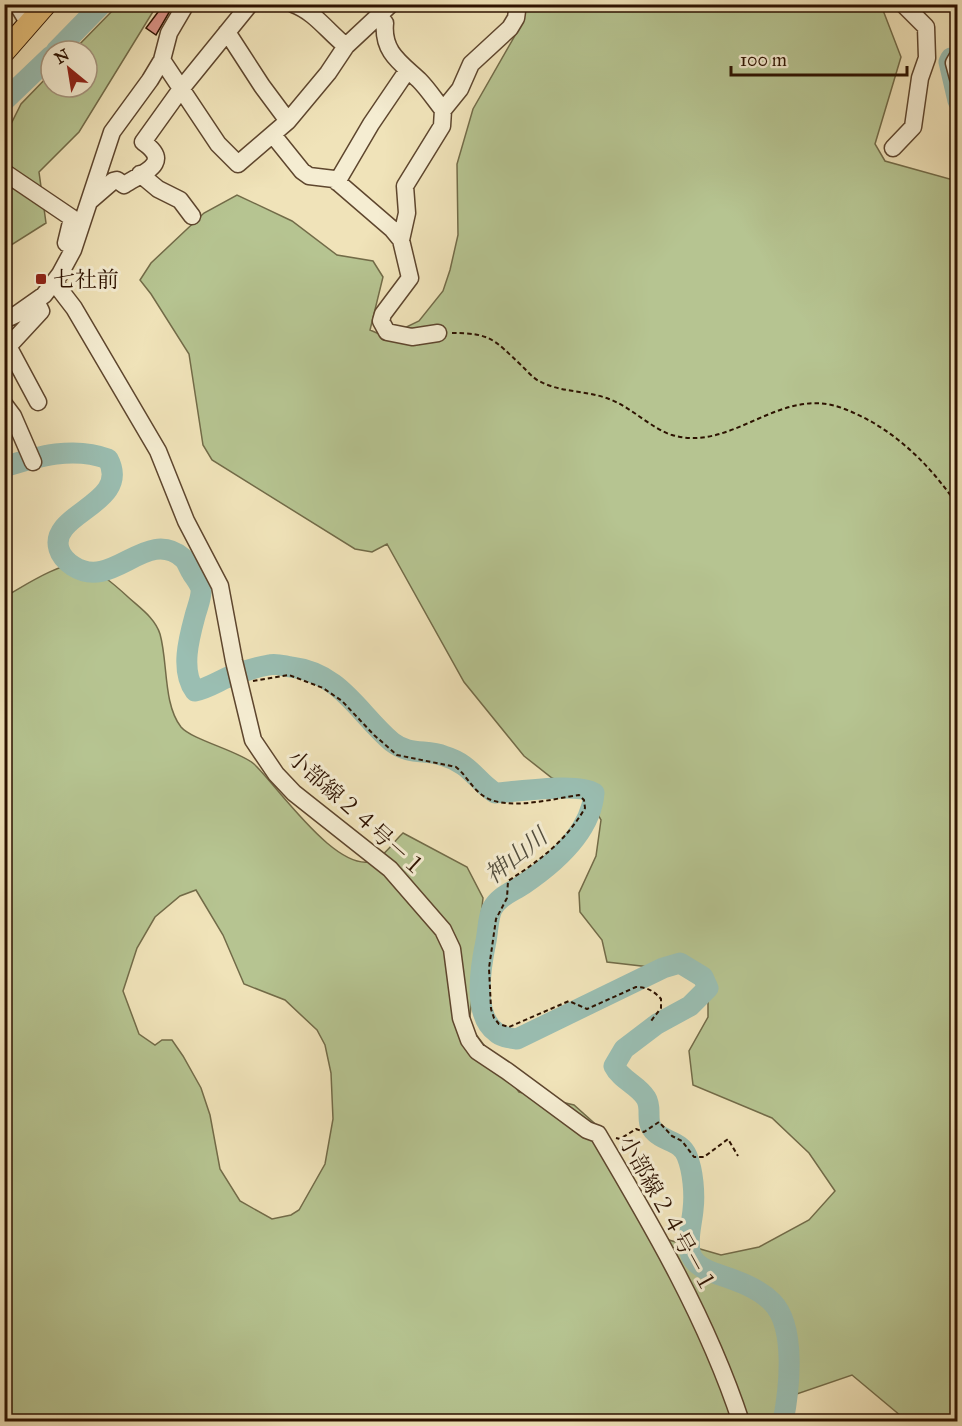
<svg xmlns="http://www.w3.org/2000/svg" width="962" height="1426" font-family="'IM FELL Great Primer','Noto Serif JP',serif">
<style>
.green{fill:#b6c491;stroke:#726b48;stroke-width:1.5;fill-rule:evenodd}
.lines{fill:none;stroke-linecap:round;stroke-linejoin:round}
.river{stroke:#9abeb2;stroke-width:21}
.building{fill:#dc9488;stroke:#2d1200;stroke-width:1.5}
.minor-casing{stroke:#5e462e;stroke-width:19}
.major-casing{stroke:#2d1200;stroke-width:23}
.path{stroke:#2d1200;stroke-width:2;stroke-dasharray:4.5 3;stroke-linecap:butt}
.minor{stroke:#f5edd2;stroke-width:16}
.major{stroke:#e8c27c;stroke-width:21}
.poi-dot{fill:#8f2418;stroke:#f5edd2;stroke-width:2}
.labels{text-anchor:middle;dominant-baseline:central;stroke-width:6;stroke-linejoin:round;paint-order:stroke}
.poi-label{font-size:22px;fill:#2d1200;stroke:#f5edd2;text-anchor:start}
.street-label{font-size:22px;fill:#2d1200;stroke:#f5edd2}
.water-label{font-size:24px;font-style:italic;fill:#534e3e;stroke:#f5edd2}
</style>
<rect width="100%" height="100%" fill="#f0e3b9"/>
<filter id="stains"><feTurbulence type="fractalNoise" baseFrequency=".00333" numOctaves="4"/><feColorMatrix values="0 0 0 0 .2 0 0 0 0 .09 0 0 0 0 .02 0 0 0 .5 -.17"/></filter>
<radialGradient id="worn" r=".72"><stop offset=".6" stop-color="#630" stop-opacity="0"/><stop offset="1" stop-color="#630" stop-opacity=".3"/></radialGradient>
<path class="green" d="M118 5H150L154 10 79 132 39 172 46 223 5 249 4 138 21 104 51 73V87H87V51H73Z
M521 5H881L901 57 875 144 885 161 957 181V1421H907L852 1375 782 1399 783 1421H5L4 597C21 588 61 561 79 565 98 570 114 584 128 597 140 608 155 618 160 634 168 662 163 704 181 727 192 740 239 751 254 764 276 784 341 881 377 859 387 853 395 840 403 833L467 867 483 898 469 1025 519 1092 574 1105 602 1130 632 1175 653 1222 669 1240 721 1255 759 1247 809 1220 835 1191 809 1153 772 1118 693 1085 689 1051 708 1017V983L676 970 607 962 602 940 580 912 579 893 596 856 601 820 593 806 583 792 552 778 524 756 464 682 387 544 372 552 355 549 212 460 203 445 189 354 151 294 140 280 151 263 204 213 237 195 292 221 337 255 373 261 383 277 370 330 386 337 419 321 443 291 450 270 458 235 457 164 473 109 517 32ZM196 890 223 935 244 984 285 1000 317 1030 325 1045 331 1073 333 1119 325 1164 299 1210 291 1215 272 1219 240 1201 220 1169 210 1115 201 1088 183 1056 172 1040H162L155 1045 139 1034 123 991 137 948 155 917 180 896Z"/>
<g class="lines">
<path class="river" d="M56 51 102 4
M951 58 949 62 958 101
M4 101 51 56
M4 467C38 456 74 446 108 459 132 504 48 513 59 549 61 556 67 562 73 566 113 592 146 526 183 558 187 561 189 569 192 573 195 578 200 584 201 589 202 597 197 608 195 616 189 638 180 671 195 691 209 688 220 680 233 675 244 671 257 667 269 665 276 663 284 666 291 667 341 673 358 713 392 742 410 756 426 749 444 756 471 764 475 780 495 793 517 792 577 782 594 793 591 832 555 863 524 884 512 892 499 896 492 909 488 918 488 931 486 941 481 965 472 1015 496 1032 501 1037 510 1038 517 1039L663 968 680 963 703 977 708 988 690 1006 657 1024 624 1049 614 1066C621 1080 638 1085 646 1098 653 1109 644 1122 655 1132 665 1142 681 1141 687 1156 693 1171 695 1194 693 1210 692 1223 686 1242 691 1255 696 1267 709 1271 720 1275 738 1281 758 1288 772 1302 797 1327 789 1391 783 1422"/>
</g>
<path class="building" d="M164 4H174L156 35 146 28Z"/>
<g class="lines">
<g class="minor-casing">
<path id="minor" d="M17 4 29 24
M293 4C315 12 328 32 346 46
M378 15 385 23C382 52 401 63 419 80 428 89 435 100 443 110L442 126 405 186 407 213 401 240
M227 32 262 86 288 121
M958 56 954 63 958 78
M162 60 218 144 238 164 288 121 328 73 346 46 391 4
M443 110 460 89 471 64 510 28 516 18 518 4
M273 135 302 171 309 176 334 179 392 229 401 240 410 278 383 314 381 321 387 332 412 337 438 333
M893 148 913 127 920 78 927 58 926 27 903 4
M4 172 72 218 66 243
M140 174 158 189 180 200 192 216
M337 182 371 124 407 71
M91 200 113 181 117 180 124 185C144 172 173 163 143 142L181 89 250 4
M54 282 74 308 158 451 186 521 220 586 234 661 253 740 276 774 294 793 390 869 443 930 452 949 461 1018 469 1040 477 1051 507 1071 587 1130 598 1134C653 1227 707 1319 741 1422
M4 320 17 314 44 295 60 274 73 250 112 132 150 80 162 60 169 33 186 4
M8 346 38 402
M4 351 41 311 36 301
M4 404 13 416 33 462"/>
</g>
<g class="major-casing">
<path id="major" d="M4 52 46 4"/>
</g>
<path class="path" d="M452 333C492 333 494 340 522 366 527 371 533 378 539 381 561 393 586 390 609 399 631 407 652 429 672 435 732 453 780 385 842 408 891 426 929 463 958 506
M253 681 289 675 323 688 342 701 374 735 397 755 456 767C466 775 471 787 482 795 504 812 552 799 579 795L584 800 585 808C566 841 539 861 508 881L507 898 496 919 489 968 491 1009 494 1018 499 1024 509 1027 569 1001 587 1009 636 987C647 987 654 991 661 999V1008L651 1021
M616 1138 620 1139 636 1129 644 1132 659 1122 672 1136 682 1141 694 1157H704L728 1139 738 1156"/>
<use href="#minor" class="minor"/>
<use href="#major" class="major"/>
</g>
<rect class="poi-dot" x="35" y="273" width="12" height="12" rx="3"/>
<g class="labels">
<g class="poi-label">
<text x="53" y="279">七社前</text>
</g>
<g class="street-label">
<text transform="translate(357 813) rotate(42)">小部線２４号－１</text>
<text transform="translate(668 1214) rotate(61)">小部線２４号－１</text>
</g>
<g class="water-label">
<text transform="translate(516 856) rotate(-39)">神山川</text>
</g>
</g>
<rect width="962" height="1426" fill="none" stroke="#f0e3b9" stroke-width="24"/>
<rect x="6" y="6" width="950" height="1414" fill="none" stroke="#2d1200" stroke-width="3"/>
<rect x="12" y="12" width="938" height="1402" fill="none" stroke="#2d1200" stroke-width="1.5"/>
<g transform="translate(69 69) rotate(330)"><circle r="28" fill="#f5edd2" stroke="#a5957e" stroke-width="1.5"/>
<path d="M0-4.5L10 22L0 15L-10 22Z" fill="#8f2418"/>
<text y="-9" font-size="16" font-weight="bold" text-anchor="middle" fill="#2d1200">N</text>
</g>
<path d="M731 66v9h176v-9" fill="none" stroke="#2d1200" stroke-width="3"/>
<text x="740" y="66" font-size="18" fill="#2d1200" stroke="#f5edd2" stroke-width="4.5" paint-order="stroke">100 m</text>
<rect width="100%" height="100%" filter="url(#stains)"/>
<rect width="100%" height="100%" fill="url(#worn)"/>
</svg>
